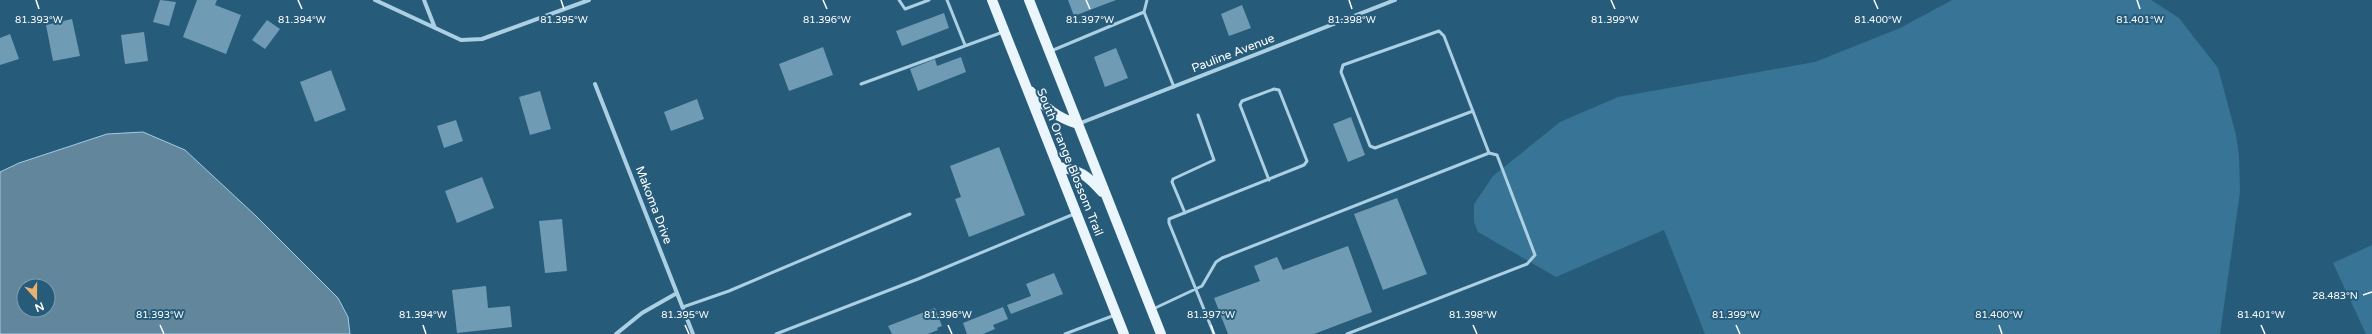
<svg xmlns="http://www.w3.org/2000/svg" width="2372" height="334" font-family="'Varela Round',sans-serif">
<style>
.green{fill:#387495}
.water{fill:#62879d;stroke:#a0cce4;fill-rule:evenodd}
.building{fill:#709bb4}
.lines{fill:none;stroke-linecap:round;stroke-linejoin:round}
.service{stroke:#abcfe3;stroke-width:3}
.minor{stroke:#abcfe3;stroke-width:4}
.primary{stroke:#eaf5fc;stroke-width:10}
.ticks{fill:none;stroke:#fff;stroke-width:1.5}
.labels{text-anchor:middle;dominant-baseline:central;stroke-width:4;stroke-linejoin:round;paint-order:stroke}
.street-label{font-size:12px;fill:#fff;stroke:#275b7a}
.ticks-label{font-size:10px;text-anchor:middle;fill:#fff;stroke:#275b7a;stroke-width:4;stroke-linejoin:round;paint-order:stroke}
</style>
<rect width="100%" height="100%" fill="#275b7a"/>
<path class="green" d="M1952 0H2151L2179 18 2218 68 2236 135 2239 156 2240 192 2220 334H1705L1664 230 1556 277 1478 232 1474 222V204L1493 176 1560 122 1618 97 1815 62 1900 28Z
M2372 245V334H2366L2333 263Z"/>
<path class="water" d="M143 132 185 150 256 216 338 298 348 317 350 334H0V172L19 163 107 134ZM24 286H48V310H24Z"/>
<path class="building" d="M160 0 176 2 169 26 153 22Z
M197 0H217L215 5 241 15 226 54 183 37Z
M1068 0H1116L1074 16Z
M1242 5 1251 28 1229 36 1221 14Z
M944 13 949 28 902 46 896 31Z
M72 19 80 56 53 61 46 25Z
M267 20 280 29 265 49 252 40Z
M144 32 148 61 125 64 121 35Z
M10 34 19 59 0 65V38Z
M823 47 833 75 789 91 779 64Z
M1116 48 1128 78 1105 87 1094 57Z
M961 57 966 72 918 91 910 69 935 59 937 66Z
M331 70 346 110 315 122 300 82Z
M540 91 551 129 530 135 519 97Z
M697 99 704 119 671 131 664 112Z
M1351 117 1365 155 1348 162 1333 124Z
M456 120 463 141 444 148 437 126Z
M999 147 1025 215 969 237 955 199 961 197 950 166Z
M482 177 494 208 457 223 445 191Z
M1397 198 1427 274 1383 290 1354 214Z
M562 219 567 271 545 273 539 221Z
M1348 246 1372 312 1314 334H1228L1214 298 1260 281 1254 266 1277 257 1283 270Z
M1054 273 1063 294 1011 314 1007 305 1031 296 1026 284Z
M486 286 488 308 510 306 512 327 457 333 452 290Z
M1003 307 1008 319 993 325 995 329 983 334H967L963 323Z
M935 308 942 326 937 328 938 330 928 334H892L888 326Z"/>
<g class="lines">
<path class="service" d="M899 0 905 9 929 0
M947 0 965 45
M1147 0 1144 12 1174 87
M1051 51 1144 12
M861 84 1003 32
M1473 111 1375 148 1370 146 1341 72 1343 65 1439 31 1444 36 1489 153
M1185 213 1172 182 1173 179 1214 160 1198 115
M683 307 729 291 910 214
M1153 309 1202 286 1216 262 1222 258 1489 153 1497 155 1535 255 1527 264 1347 334
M776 334 918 279 1074 214
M1065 334 1115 315
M1214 334 1169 223V219L1304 165 1307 161 1279 90 1274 89 1242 101 1240 105 1269 180"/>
<path class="minor" d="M375 0 461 40 482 39 589 0
M424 0 435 28
M595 84 693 334
M1078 124 1395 0
M616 334 642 313 677 293"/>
<path class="primary" d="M992 0 1124 334
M1029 0 1161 334
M1030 91C1045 107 1057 118 1078 124
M1058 167C1080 170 1087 175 1102 192"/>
</g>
<path class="ticks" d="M36 0 39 9M298 0 302 9M561 0 564 9M823 0 827 9M1086 0 1090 9M1349 0 1352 9M1611 0 1615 9M1874 0 1878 9M2137 0 2140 9M2363 295 2372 292M160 325 164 334M423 325 426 334M685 325 689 334M948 325 952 334M1211 325 1214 334M1473 325 1477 334M1736 325 1740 334M1999 325 2002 334M2261 325 2265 334"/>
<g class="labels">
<g class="street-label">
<text transform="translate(1233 53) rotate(-21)">Pauline Avenue</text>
<text transform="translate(1070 162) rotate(68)">South Orange Blossom Trail</text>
<text transform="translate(654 205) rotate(69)">Makoma Drive</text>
</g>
</g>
<g class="ticks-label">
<text x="39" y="23">81.393°W</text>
<text x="302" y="23">81.394°W</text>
<text x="564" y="23">81.395°W</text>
<text x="827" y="23">81.396°W</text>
<text x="1090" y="23">81.397°W</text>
<text x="1352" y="23">81.398°W</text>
<text x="1615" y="23">81.399°W</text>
<text x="1878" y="23">81.400°W</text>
<text x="2140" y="23">81.401°W</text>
<text x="2335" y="299">28.483°N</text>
<text x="160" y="318">81.393°W</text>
<text x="423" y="318">81.394°W</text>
<text x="685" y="318">81.395°W</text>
<text x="948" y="318">81.396°W</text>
<text x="1211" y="318">81.397°W</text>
<text x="1473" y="318">81.398°W</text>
<text x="1736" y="318">81.399°W</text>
<text x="1999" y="318">81.400°W</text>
<text x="2261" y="318">81.401°W</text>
</g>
<g transform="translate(36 298) rotate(159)"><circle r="19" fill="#275b7a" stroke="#7d9daf"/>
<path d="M0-3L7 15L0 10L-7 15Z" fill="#ebb171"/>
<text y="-6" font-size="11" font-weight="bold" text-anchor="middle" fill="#ffffff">N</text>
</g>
</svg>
